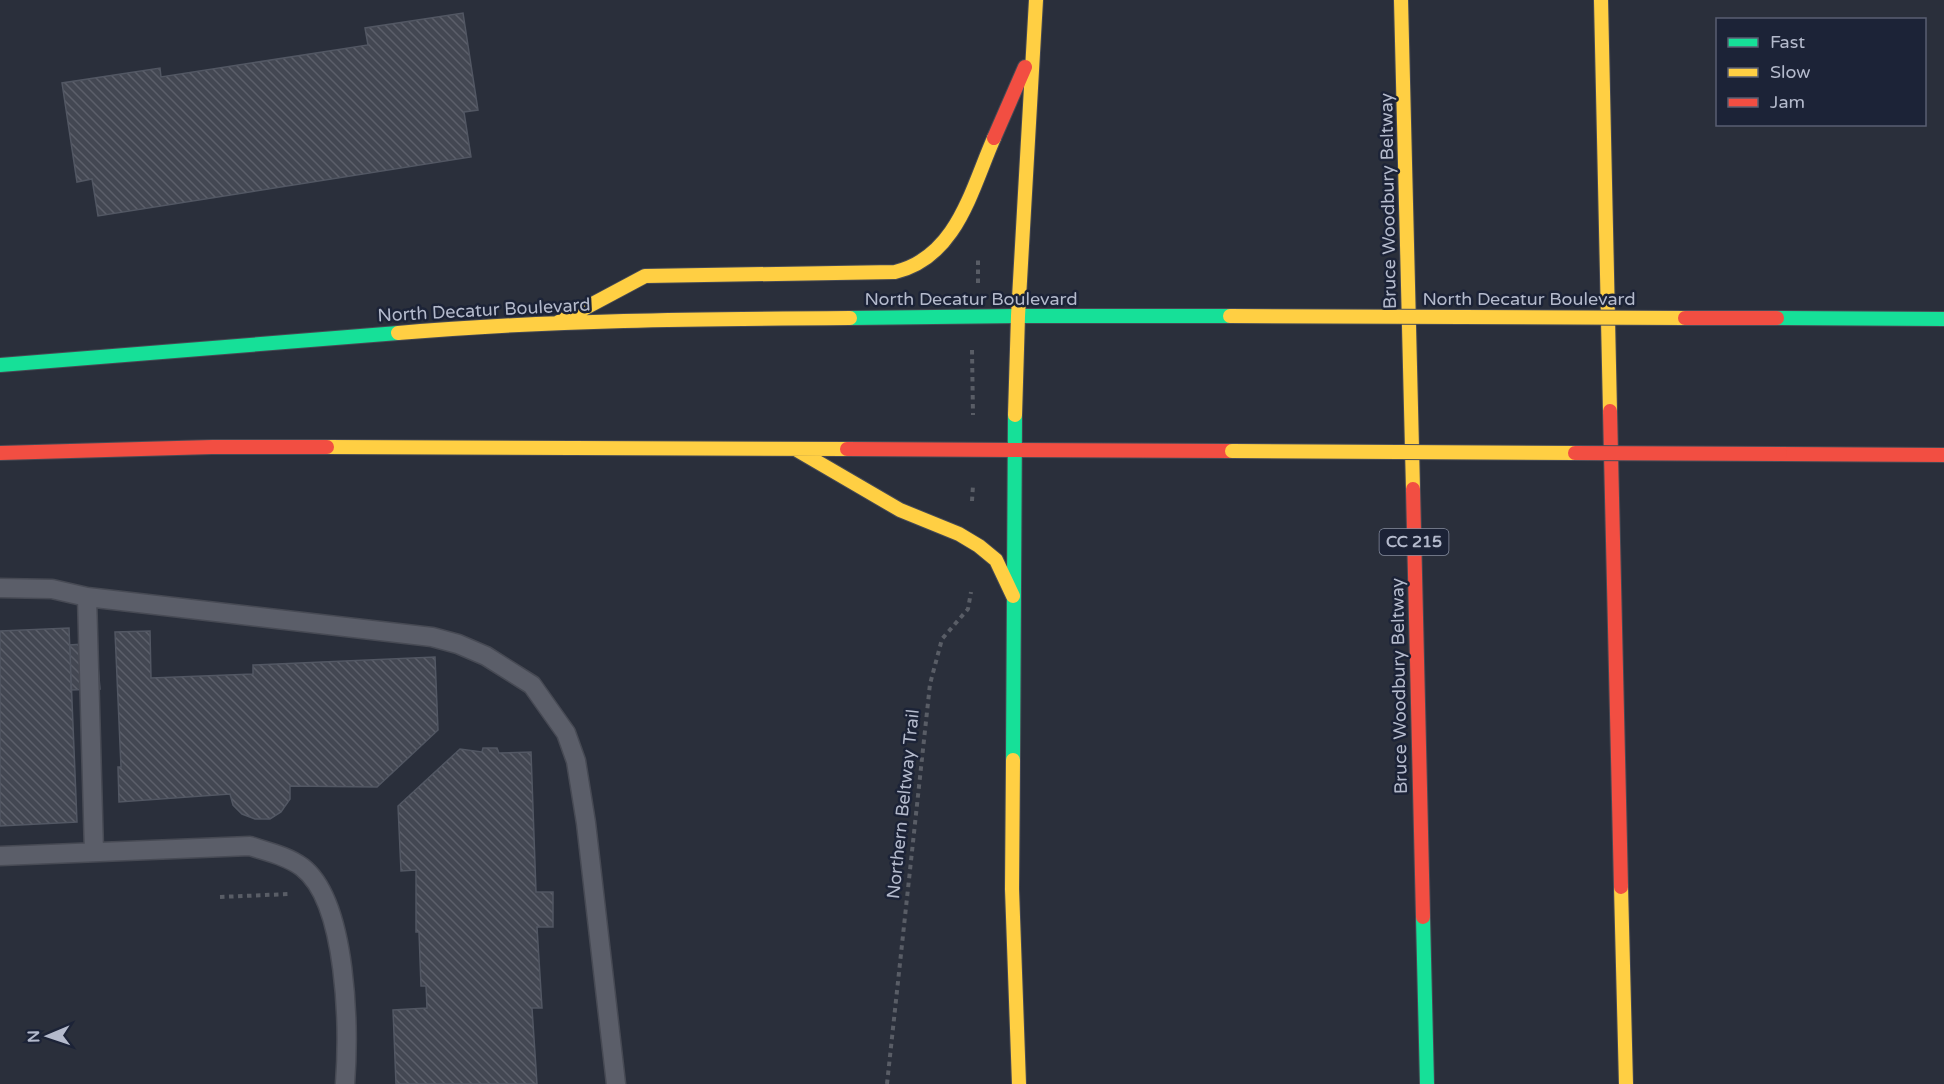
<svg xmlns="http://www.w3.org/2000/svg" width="1944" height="1084" font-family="'Varela Round',sans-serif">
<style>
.building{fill:url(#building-back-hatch);stroke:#525763;stroke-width:1.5}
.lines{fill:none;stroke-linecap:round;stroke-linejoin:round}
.lane-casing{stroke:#474a54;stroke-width:21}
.fast-casing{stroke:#474a54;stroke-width:16}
.slow-casing{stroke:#474a54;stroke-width:16}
.jam-casing{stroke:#474a54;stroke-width:16}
.path{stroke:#595d66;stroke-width:4;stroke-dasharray:4.5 4.5;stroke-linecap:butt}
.lane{stroke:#5b5e69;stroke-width:18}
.fast{stroke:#16e098;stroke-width:14}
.slow{stroke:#ffcf43;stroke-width:14}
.jam{stroke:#f24e42;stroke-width:14}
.slow-bridge-casing{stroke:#484c58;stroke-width:16;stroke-linecap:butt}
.jam-bridge-casing{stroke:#484c58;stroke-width:16;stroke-linecap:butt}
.slow-bridge{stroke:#ffcf43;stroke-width:14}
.jam-bridge{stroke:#f24e42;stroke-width:14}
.labels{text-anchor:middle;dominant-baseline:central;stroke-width:5;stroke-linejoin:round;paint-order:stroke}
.shield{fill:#1c2337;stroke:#868d9f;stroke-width:1.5}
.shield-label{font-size:16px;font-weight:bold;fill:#b4bacc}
.street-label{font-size:18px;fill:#b4bacc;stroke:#1c2337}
</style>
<defs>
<pattern id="building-back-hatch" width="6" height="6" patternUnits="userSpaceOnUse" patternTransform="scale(1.5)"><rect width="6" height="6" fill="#434752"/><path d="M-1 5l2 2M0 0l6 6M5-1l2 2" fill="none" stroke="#5c5f6a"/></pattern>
</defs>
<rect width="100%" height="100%" fill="#2a2f3b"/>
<path class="building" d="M463 13 478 110 464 112 471 157 98 216 92 179 77 182 62 83 160 68 161 77 368 45 365 28Z
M69 628 77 822 0 826V631Z
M150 631 151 678 253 674V665L435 657 438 730 377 787 290 786V799L281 812 270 819H255L242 814 233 805 230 794 119 802 118 767H121L115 632Z
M96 643 100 689 71 690 70 645Z
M483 748H497L499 753 531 752 536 892H553V927H537L542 1008H532L537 1084H396L393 1010 427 1008 426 986H421L419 932H416V870L401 871 398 806 460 749 482 752Z"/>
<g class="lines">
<g class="lane-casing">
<path id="lane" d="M0 588 52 589 87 597 94 852
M87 597 432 637 458 644 486 656 532 685 566 733 576 761 586 823 616 1084
M0 856 250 846C268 852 287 856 302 867 348 902 349 1030 345 1084"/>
</g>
<g class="fast-casing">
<path id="fast" d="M1018 316H1230
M850 318 1018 316
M1777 318 1944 319
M0 365 398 333
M1013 760 1015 415
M1423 917 1427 1084"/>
</g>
<g class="slow-casing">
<path id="slow" d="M1401 0 1413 489
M1601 0 1610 411
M557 323 645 276 895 272C957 257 971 190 994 138
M398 333C548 320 699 319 850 318
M1015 415 1018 316 1036 0
M327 447 847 449
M797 450 900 510 959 534 979 546 996 560 1013 596
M1013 760 1012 889 1019 1084
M1621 887 1626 1084"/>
</g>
<g class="jam-casing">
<path id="jam" d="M994 138 1025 67
M1610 411 1621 887
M847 449 1015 450
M1015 450 1232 451
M0 453 212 447H327
M1780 454 1944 455
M1413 489 1423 917"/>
</g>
<path class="path" d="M978 283V257
M972 350 973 415
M972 501 973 485
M220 897 289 894
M887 1084 930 684 942 639 968 609 971 592"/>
<use href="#lane" class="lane"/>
<use href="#fast" class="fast"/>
<use href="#slow" class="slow"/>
<use href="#jam" class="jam"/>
<g class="slow-bridge-casing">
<path id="slow-bridge" d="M1230 316 1685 318
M1232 451 1575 453"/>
</g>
<g class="jam-bridge-casing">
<path id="jam-bridge" d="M1685 318H1777
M1575 453 1780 454"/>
</g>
<use href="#slow-bridge" class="slow-bridge"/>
<use href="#jam-bridge" class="jam-bridge"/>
</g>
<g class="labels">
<rect class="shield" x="1379.5" y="529" width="69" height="26" rx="4.5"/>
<g class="shield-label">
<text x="1414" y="542">CC 215</text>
</g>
<g class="street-label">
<text transform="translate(1388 201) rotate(-91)">Bruce Woodbury Beltway</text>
<text x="971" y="299">North Decatur Boulevard</text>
<text x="1529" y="299">North Decatur Boulevard</text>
<text transform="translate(484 310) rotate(-3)">North Decatur Boulevard</text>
<text transform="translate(1399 686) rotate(-91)">Bruce Woodbury Beltway</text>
<text transform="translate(903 804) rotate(-84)">Northern Beltway Trail</text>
</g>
</g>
<rect x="1716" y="18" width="210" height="108" fill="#1c2337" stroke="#595f73" stroke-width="1.5"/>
<rect x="1728" y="38" width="30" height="9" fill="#16e098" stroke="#595f73" stroke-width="1.5"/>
<text x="1770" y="48" font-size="18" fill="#b4bacc">Fast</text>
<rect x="1728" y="68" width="30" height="9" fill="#ffcf43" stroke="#595f73" stroke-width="1.5"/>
<text x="1770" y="78" font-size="18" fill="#b4bacc">Slow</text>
<rect x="1728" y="98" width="30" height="9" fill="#f24e42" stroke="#595f73" stroke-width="1.5"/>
<text x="1770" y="108" font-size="18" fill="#b4bacc">Jam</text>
<g transform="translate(48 1036) rotate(268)" stroke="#1c2337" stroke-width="4.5" paint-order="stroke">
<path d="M0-4.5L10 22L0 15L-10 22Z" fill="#b4bacc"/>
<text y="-9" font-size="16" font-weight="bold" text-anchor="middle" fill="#b4bacc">N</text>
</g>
</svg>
